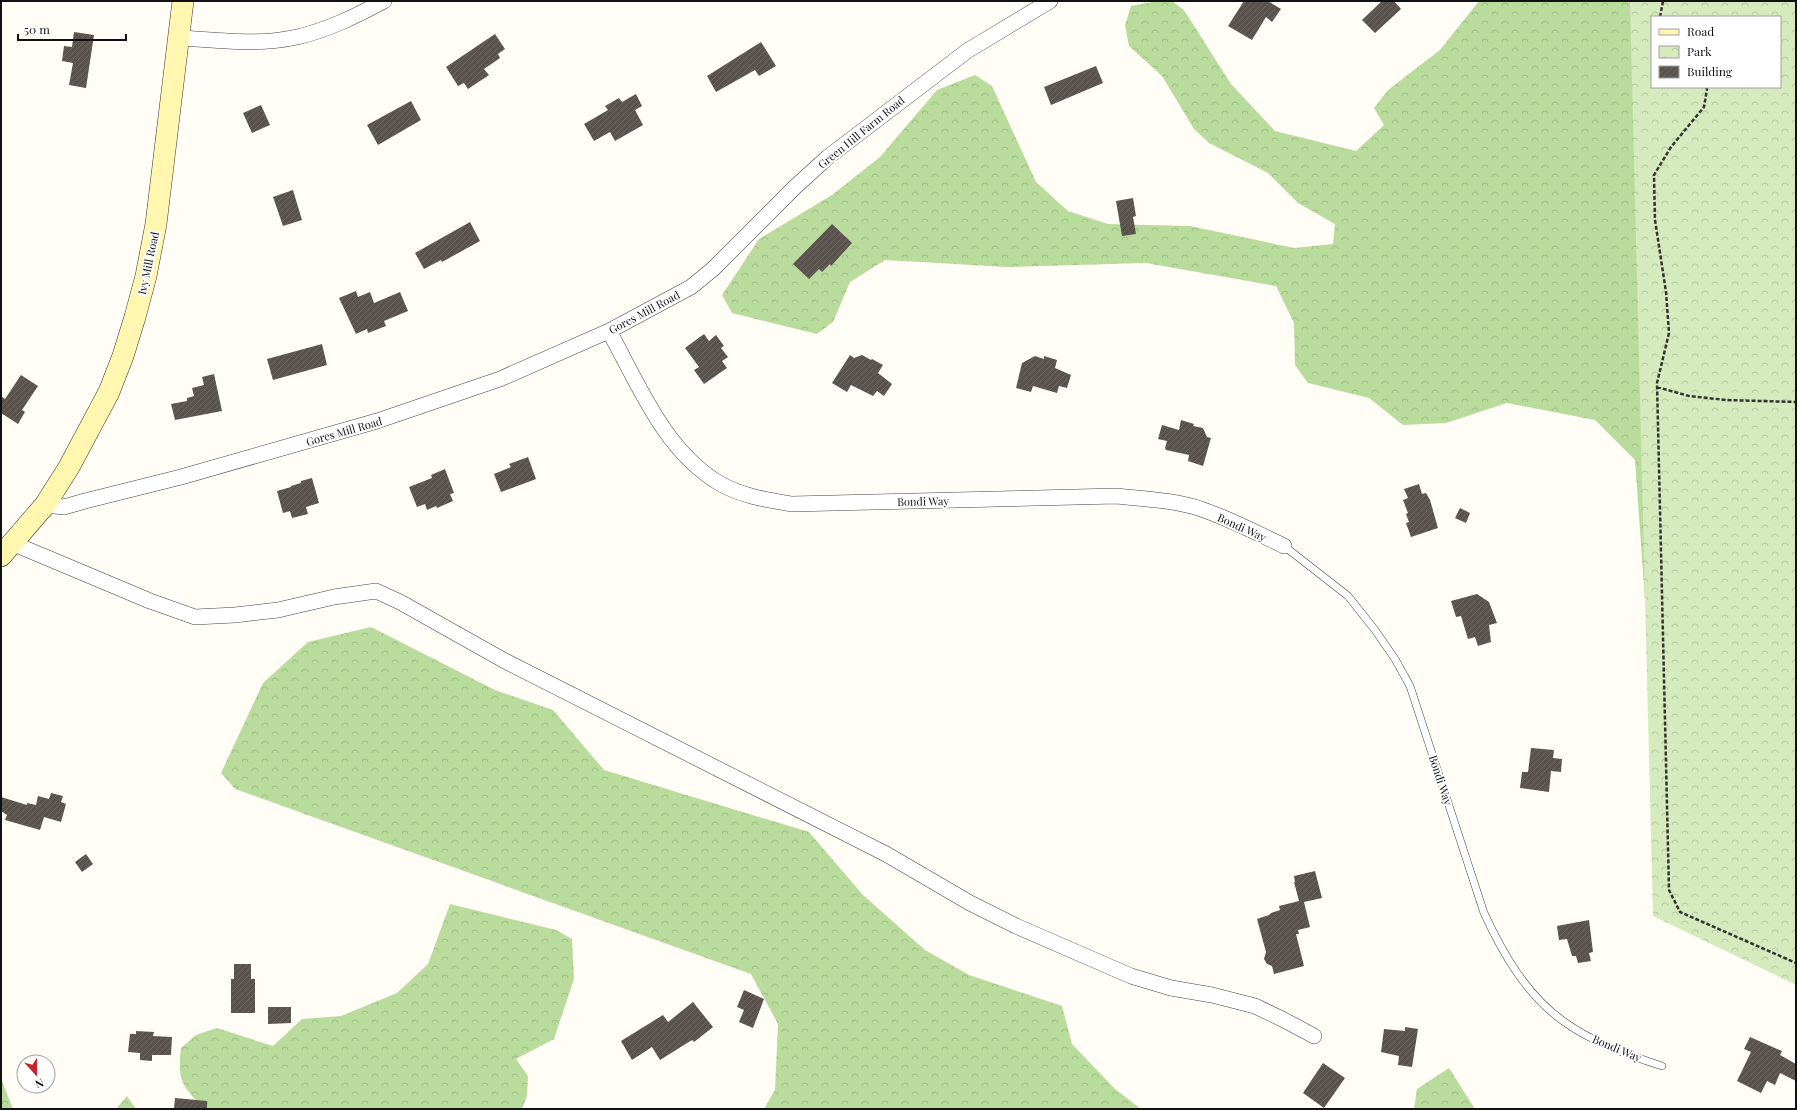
<svg xmlns="http://www.w3.org/2000/svg" width="1797" height="1110" font-family="'Playfair Display',serif">
<style>
.forest{fill:url(#forest-crowns);fill-rule:evenodd}
.park{fill:url(#park-crowns);fill-rule:evenodd}
.building{fill:url(#building-hatch)}
.lines{fill:none;stroke-linecap:round;stroke-linejoin:round}
.lane-casing{stroke:#444;stroke-width:8}
.street-casing{stroke:#444;stroke-width:16}
.secondary-casing{stroke:#333;stroke-width:22}
.path{stroke:#333;stroke-width:2.5;stroke-dasharray:4 2;stroke-linecap:butt}
.lane{stroke:#fff;stroke-width:7}
.street{stroke:#fff;stroke-width:15}
.secondary{stroke:#fff6b0;stroke-width:21}
.labels{text-anchor:middle;dominant-baseline:central;stroke-width:4;stroke-linejoin:round;paint-order:stroke}
.street-label{font-size:11px;fill:#111;stroke:#fff}
</style>
<defs>
<pattern id="forest-crowns" width="20" height="18" patternUnits="userSpaceOnUse"><rect width="20" height="18" fill="#b9dc9c"/><path d="M2 6a3 3 0 1 1 6 0M12 15a3 3 0 1 1 6 0" fill="none" stroke="#9ebc85"/></pattern>
<pattern id="park-crowns" width="20" height="18" patternUnits="userSpaceOnUse"><rect width="20" height="18" fill="#d5ebbd"/><path d="M2 6a3 3 0 1 1 6 0M12 15a3 3 0 1 1 6 0" fill="none" stroke="#b6c8a1"/></pattern>
<pattern id="building-hatch" width="6" height="6" patternUnits="userSpaceOnUse"><rect width="6" height="6" fill="#5a524d"/><path d="M-1 1l2-2M0 6l6-6M5 7l2-2" fill="none" stroke="#6d6662"/></pattern>
</defs>
<rect width="100%" height="100%" fill="#fffdf5"/>
<path class="forest" d="M1157 1H1172L1184 10 1231 84 1275 131 1356 151 1384 125 1374 108 1388 90 1440 50 1479 1H1796L1667 907 1635 460 1595 420 1507 403 1446 423 1403 425 1369 398 1308 383 1295 365 1294 323 1276 286 1146 263 1007 267 885 260 850 282 833 322 817 334 732 313 722 295 759 239 832 195 880 157 937 90 975 75 992 86 1036 182 1068 211 1108 224 1190 226 1294 248 1333 244 1335 224 1298 203 1268 173 1209 143 1194 129 1162 76 1129 46 1125 25 1131 6ZM1652 17H1780V87H1652Z
M371 627 495 690 553 710 604 770 809 832 863 895 925 950 969 975 1062 1006 1072 1044 1115 1089 1141 1109H764L775 1090 778 1024 751 974 235 789 221 773 263 683 308 642Z
M450 904 556 930 572 939 574 979 554 1039 516 1059 528 1076 527 1096 522 1109H204C182 1085 177 1082 181 1048L196 1035 217 1028 273 1046 302 1019 341 1016 397 993 428 964Z
M1449 1068 1475 1109H1414L1417 1089Z
M1 1078 13 1109H1Z
M127 1096 136 1109H116Z"/>
<path class="park" d="M1630 1H1796V985L1653 916ZM1652 17H1780V87H1652Z"/>
<path class="building" d="M1244 1H1268L1281 9 1272 22 1266 17 1252 40 1228 26Z
M1382 1H1394L1401 9 1375 33 1362 20Z
M74 32 94 35 86 88 69 85 73 63 62 61 64 46 72 47Z
M495 34 505 49 498 54 500 58 484 69 489 75 468 89 464 83 458 86 446 67Z
M761 42 776 66 759 76 755 70 716 92 707 76Z
M1096 66 1103 83 1051 105 1044 87Z
M636 94 642 106 635 110 643 125 615 141 610 132 594 141 584 124 608 110 605 106 619 98 622 102Z
M411 101 421 120 378 145 367 125Z
M261 105 270 125 252 133 243 113Z
M293 190 302 220 283 226 273 197Z
M1133 198 1136 216 1133 217 1136 234 1122 236 1116 201Z
M470 222 480 241 442 262 441 260 424 269 415 253Z
M832 224 852 243 831 266 830 264 822 272 819 269 809 279 793 264Z
M356 291 358 297 370 292 374 303 400 292 408 311 384 321 386 326 368 333 367 329 356 334 339 298Z
M704 334 709 341 716 335 724 346 721 348 728 357 722 361 727 368 704 384 694 370 699 367 685 348Z
M322 344 327 365 273 380 267 359Z
M850 355 854 358 862 355 871 360 872 359 883 365 878 373 892 384 884 396 877 391 873 396 851 385 847 392 832 383Z
M1035 356 1044 359V356L1057 360 1055 368 1071 375 1067 388 1059 386 1057 393 1033 386 1031 392 1016 388 1022 363Z
M214 374 222 411 175 420 171 404 187 401V398L194 396 192 388 204 385 202 377Z
M21 375 38 386 22 410 25 412 18 424 1 413V396L5 399Z
M1181 420 1194 424 1193 426 1203 428 1207 437 1211 438 1203 466 1188 461 1189 455 1166 450 1165 448 1167 441 1158 439 1162 425 1179 430Z
M528 457 536 479 501 492 494 474 511 467 509 464Z
M445 469 454 493 450 494 453 501 437 508 436 506 427 510 425 504 417 507 409 487 432 478 431 475Z
M312 478 319 503 306 507 308 514 292 518 290 511 283 513 277 491 291 487V486L301 483V481Z
M1419 484 1422 494 1426 493 1430 500 1438 528 1411 537 1406 523 1409 522 1406 514 1408 513 1403 500 1408 498 1404 489Z
M1460 508 1470 513 1466 523 1455 518Z
M1477 594 1489 602 1497 623 1489 625 1491 642 1478 646 1475 637 1468 639 1461 616 1456 617 1451 601Z
M1531 748 1554 750 1553 758 1562 759 1561 772 1551 771 1549 792 1520 788 1522 772H1528Z
M51 793 63 796 61 802 66 804 61 822 44 817 40 830 5 820 7 815 1 811V797L27 805V803L36 805 38 796 49 799Z
M86 854 93 864 82 872 75 862Z
M1315 871 1322 898 1304 902 1310 927 1298 930 1299 934H1296L1304 966 1274 974 1272 966 1267 964 1264 959 1266 952 1257 919 1269 915 1271 913 1280 910 1279 906 1299 901 1294 882H1295L1294 876Z
M1589 920 1593 952 1589 953 1591 961 1578 963 1576 956H1572L1567 939 1559 940 1557 926Z
M234 964H251V979H255V1013H231V979H234Z
M744 990 764 999 753 1028 739 1022 744 1010 737 1007Z
M693 1002 713 1027 694 1042 692 1040 660 1060 652 1047 632 1060 621 1041 663 1015 668 1022Z
M268 1007H291V1023L268 1024Z
M1405 1027 1418 1029 1412 1067 1398 1065 1399 1056 1381 1052 1384 1029 1405 1031Z
M136 1031 154 1032 153 1036 172 1037 171 1055H152V1061L140 1060V1053L128 1052 130 1034H136Z
M1750 1037 1782 1051 1780 1055 1796 1064V1081L1780 1073 1775 1085 1767 1081 1761 1093 1737 1081 1751 1052 1744 1049Z
M1323 1063 1345 1078 1324 1108 1303 1093Z
M175 1098 207 1101V1109H174Z"/>
<g class="lines">
<g class="lane-casing">
<path id="lane" d="M1284 546 1348 596 1375 630 1395 659 1410 686 1484 913C1503 954 1526 994 1563 1021 1592 1042 1628 1055 1662 1066"/>
</g>
<g class="street-casing">
<path id="street" d="M179 38C218 40 258 46 297 37 328 30 356 16 384 1
M609 331C639 385 664 450 719 483 741 496 767 500 792 504L1116 496C1144 499 1174 500 1201 509 1230 519 1257 533 1284 546
M45 505 64 507 85 501 181 477 377 421 500 379 609 331 691 287 713 269 795 187 828 157 967 51 1050 1
M12 543 150 601 195 617 235 615 278 610 334 597 376 591 400 602 505 661 886 854 970 903 1016 926 1131 976 1171 988 1212 995 1255 1006 1284 1020 1314 1036"/>
</g>
<g class="secondary-casing">
<path id="secondary" d="M1 556 45 505 69 467 109 392 123 356 135 317 146 276 156 224 183 1"/>
</g>
<path class="path" d="M1660 17 1663 1
M1706 87 1707 89 1704 107 1671 147 1654 175 1655 220 1666 292 1669 333 1657 383 1669 890 1680 912 1796 963
M1657 387 1689 396 1726 400 1796 402"/>
<use href="#lane" class="lane"/>
<use href="#street" class="street"/>
<use href="#secondary" class="secondary"/>
</g>
<g class="labels">
<g class="street-label">
<text transform="translate(861 132) rotate(-39)">Green Hill Farm Road</text>
<text transform="translate(148 263) rotate(-78)">Ivy Mill Road</text>
<text transform="translate(644 312) rotate(-28)">Gores Mill Road</text>
<text transform="translate(344 431) rotate(-16)">Gores Mill Road</text>
<text transform="translate(923 501) rotate(-1)">Bondi Way</text>
<text transform="translate(1242 527) rotate(24)">Bondi Way</text>
<text transform="translate(1441 780) rotate(72)">Bondi Way</text>
<text transform="translate(1617 1048) rotate(23)">Bondi Way</text>
</g>
</g>
<rect width="1797" height="1110" fill="none" stroke="#111111" stroke-width="4"/>
<rect x="1651" y="16" width="130" height="72" fill="#ffffff" stroke="#a0a0a0"/>
<rect x="1659" y="29" width="20" height="6" fill="#fff6b0" stroke="#a0a0a0"/>
<text x="1687" y="36" font-size="12" fill="#111111">Road</text>
<rect x="1659" y="46" width="20" height="12" fill="url(#park-crowns)" stroke="#a0a0a0"/>
<text x="1687" y="56" font-size="12" fill="#111111">Park</text>
<rect x="1659" y="66" width="20" height="12" fill="url(#building-hatch)" stroke="#a0a0a0"/>
<text x="1687" y="76" font-size="12" fill="#111111">Building</text>
<g transform="translate(36 1074) rotate(159)"><circle r="19" fill="#ffffff" stroke="#a0a0a0"/>
<path d="M0-3L7 15L0 10L-7 15Z" fill="#c4262e"/>
<text y="-6" font-size="11" font-weight="bold" text-anchor="middle" fill="#111111">N</text>
</g>
<path d="M18 34v6h108v-6" fill="none" stroke="#111111" stroke-width="2"/>
<text x="24" y="34" font-size="12" fill="#111111" stroke="#ffffff" stroke-width="3" paint-order="stroke">50 m</text>
</svg>
